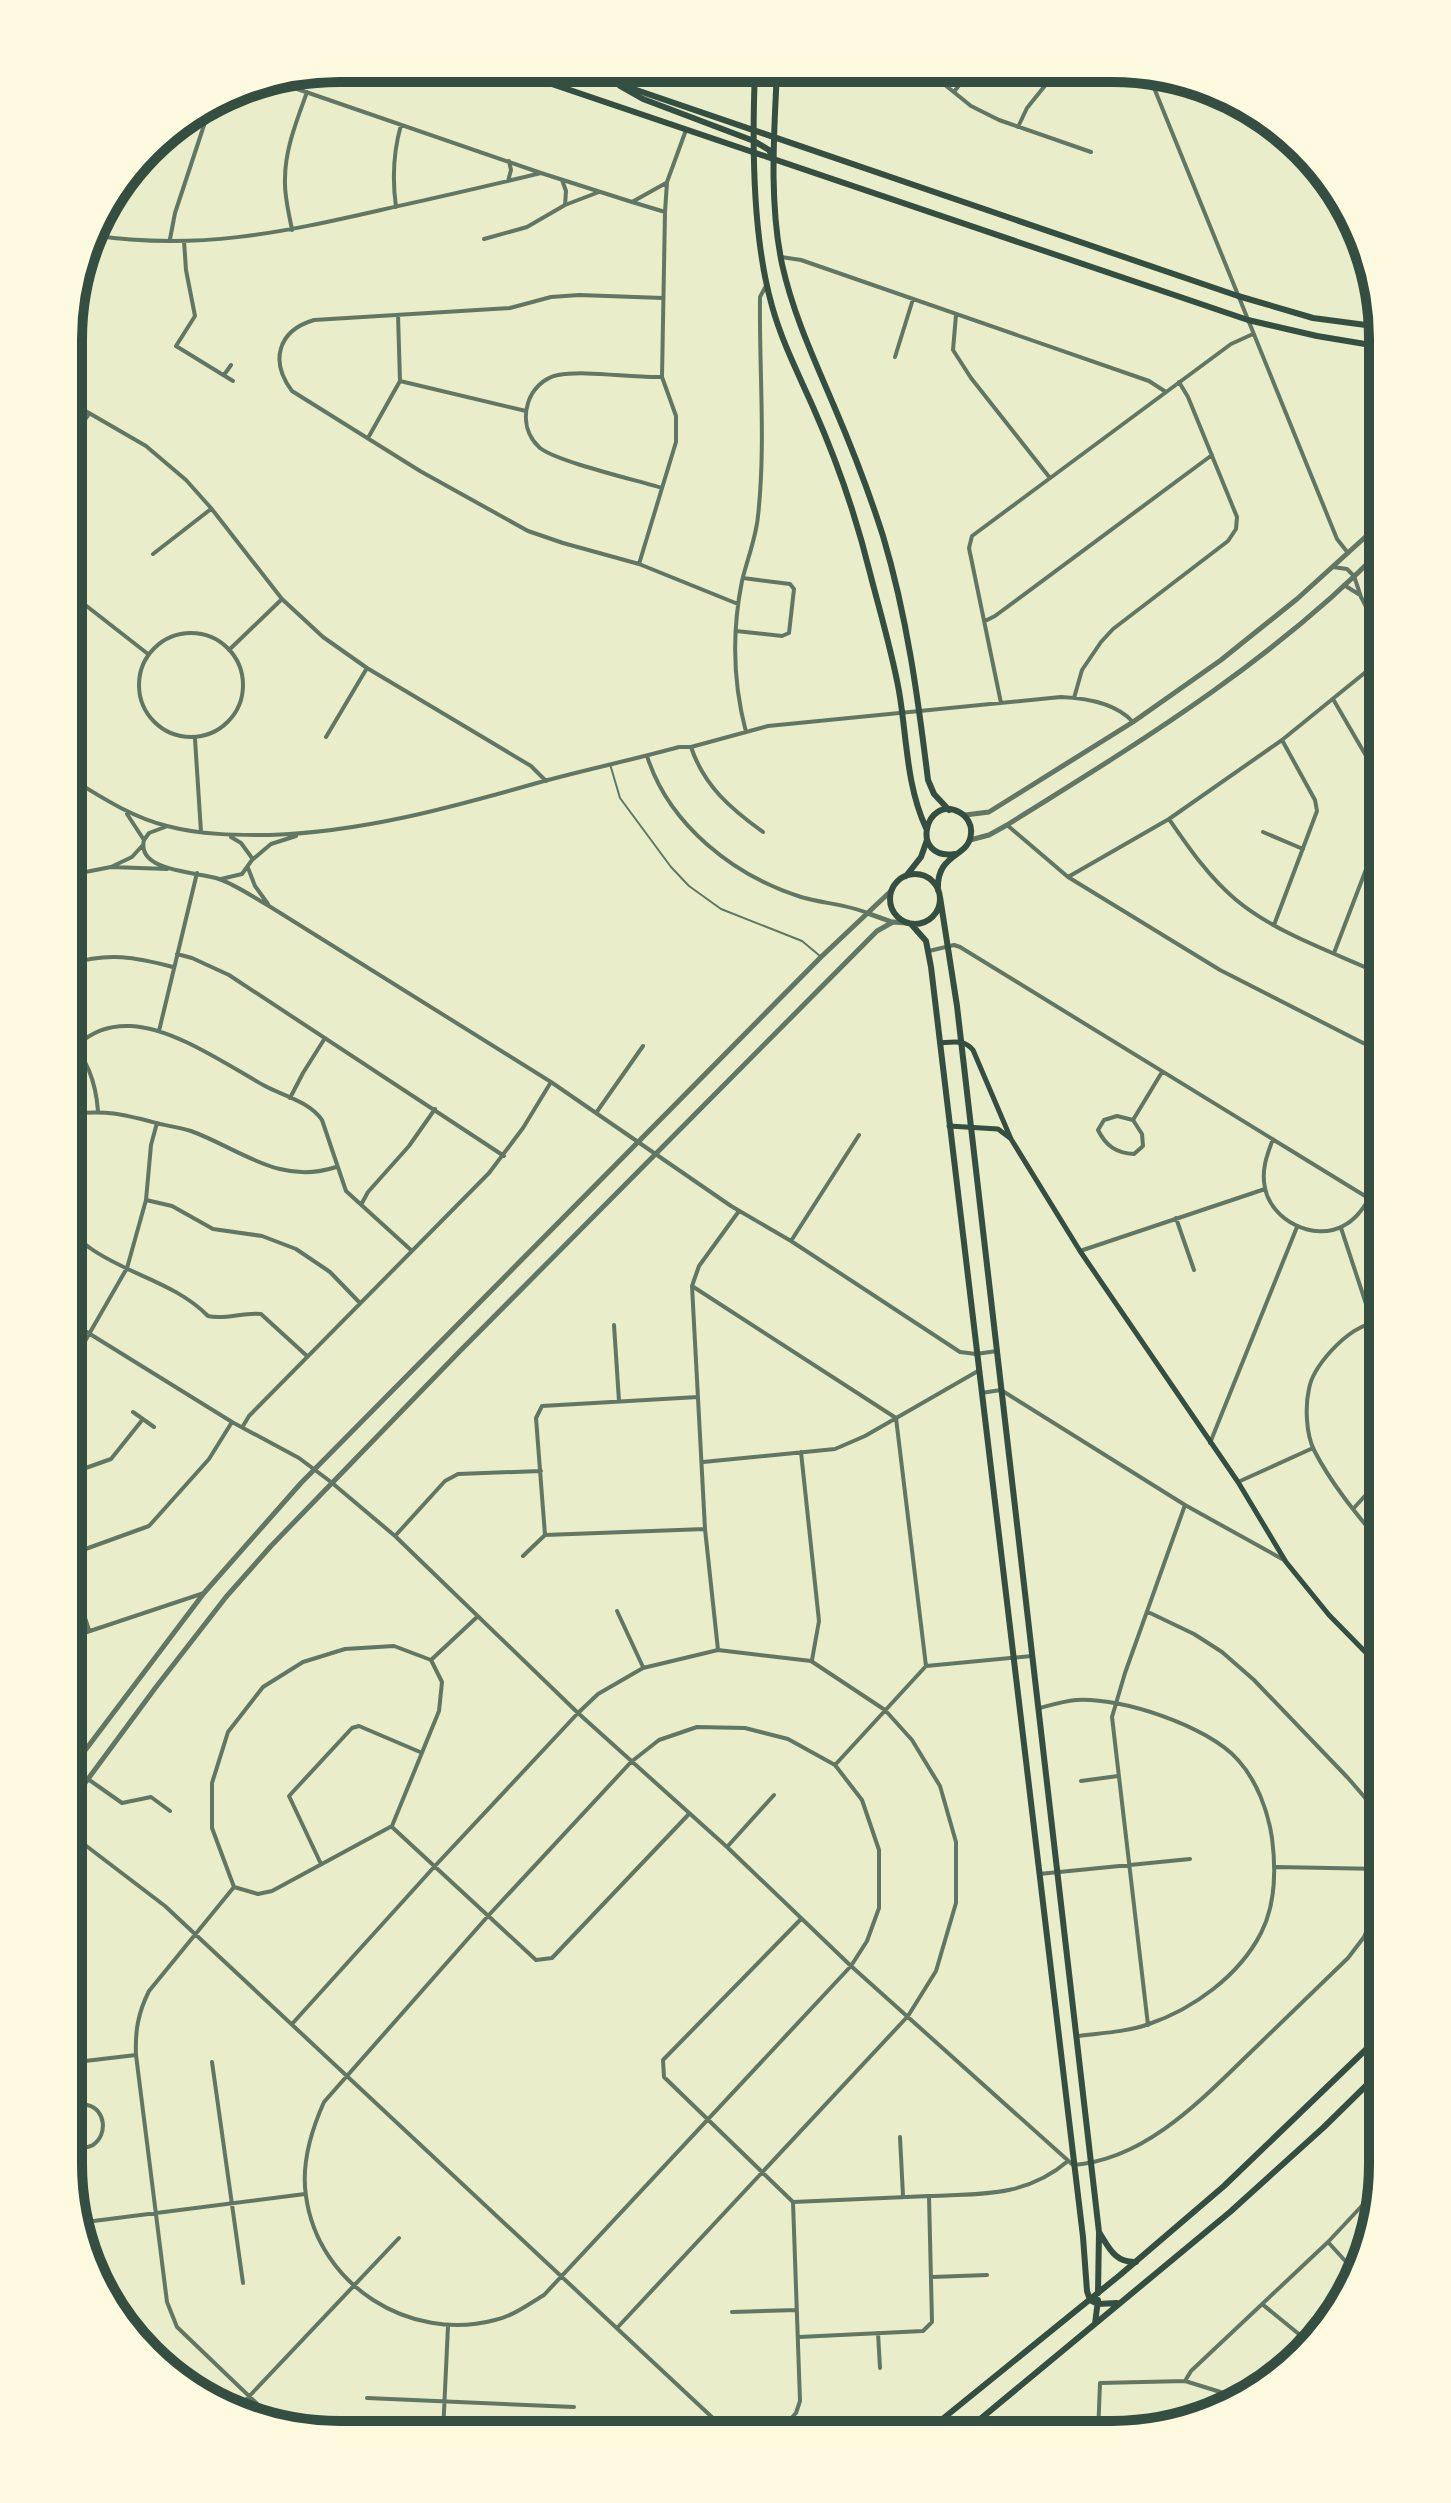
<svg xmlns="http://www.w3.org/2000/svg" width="1451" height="2503" font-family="Karla,sans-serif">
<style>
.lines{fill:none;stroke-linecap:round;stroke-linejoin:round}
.service{stroke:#617663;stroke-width:2}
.minor{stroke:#617663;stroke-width:4}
.tertiary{stroke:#617663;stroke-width:5}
.secondary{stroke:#344e41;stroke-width:5}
.primary{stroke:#344e41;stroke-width:6}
.trunk{stroke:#344e41;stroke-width:6}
.rim{fill:none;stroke:#344e41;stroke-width:10}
</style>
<rect width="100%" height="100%" fill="#e9edc9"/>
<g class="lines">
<path class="service" d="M610 764 620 798 671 867 689 886 721 909 802 941 820 956"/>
<path class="minor" d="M929 72 971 106 999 120 1091 152
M1148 73 1337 539 1348 553
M274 81 541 173 632 202 666 183
M954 92 969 72
M1018 127 1027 108 1056 72
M562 180 566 191 565 205
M508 181 511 170 509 161
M632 202 665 212
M396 207C392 178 393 153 401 125
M292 230C289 213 284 196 285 179 285 149 297 120 307 92
M91 235C196 251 280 233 381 210 434 198 488 186 541 173
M170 239 175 213 211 104
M484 239 527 227 565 205 599 192
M184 241 186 270 195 316 176 346 233 381
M781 257 801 260 1149 381 1166 392
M663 298 579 295 551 297 510 308 314 320C277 331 270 362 292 391L420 471 528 531 563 543 639 564 738 604
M956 315 953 350 971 378 1050 478
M895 357 913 299
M224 375 231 365
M662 377C631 378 586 370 558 375 543 378 532 390 528 403 523 420 527 436 540 448 558 462 636 480 662 488
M400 381 526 411
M70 402 146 446 186 480 211 508 282 599 323 637 367 668 531 766 546 781
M368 438 400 381 398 315
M70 440 89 414
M153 554 211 509
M639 564 676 442V416L662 377 665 212 667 182 686 130
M1333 567 1347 569 1354 576 1361 597 1383 639
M1344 585 1360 595
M70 597H75L70 562
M75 597 148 654
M985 621 995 616 1212 455
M736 631 782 636 789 633 794 589 790 584 743 578
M139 685a52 52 0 1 1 104 0a52 52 0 1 1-104 0Z
M229 650 282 599
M1074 698 1082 670 1101 642 1113 629 1228 541 1236 529 1237 517 1188 397 1179 382
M1333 699 1383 785
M1001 703 969 548 972 536 1231 344 1253 334
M746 732C733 683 732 631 742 581 747 560 756 538 758 516 766 444 759 370 760 297L767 284
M326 737 367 668
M195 739 201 832
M691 747C704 786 731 809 763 832
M647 756C669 825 734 876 801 897 820 903 851 905 867 913
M70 778C101 797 131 817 167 826 201 835 235 835 270 835 362 832 449 808 537 783 584 770 632 760 679 747H691L768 726 1061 697C1085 698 1116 703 1133 722
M127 814 144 840C136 872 199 872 219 879 236 885 253 897 269 906L551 1082 731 1206 791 1241 960 1352 976 1354 997 1351
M1169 819C1189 848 1208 876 1235 899 1275 933 1335 953 1383 975
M1007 825 1068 877 1220 970 1365 1044 1383 1056
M1263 832 1303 849
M231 837 241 843 252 858
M144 840 149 833 165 827
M142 846 132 857 111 867 167 869
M248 868 255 886 268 904
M70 875 111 867
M1068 877 1169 819 1282 740 1383 658
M221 879 242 874 252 860 271 844 296 836
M1274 925 1317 811 1315 800 1282 740
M929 951 954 945 960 947 1383 1207
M1334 953 1383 825
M177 954 192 958 229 975 504 1156
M69 964C109 952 135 957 173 967
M159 1031 197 873
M69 1041C89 1060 96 1085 98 1111
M1365 1044 1383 1003
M75 1046C93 1032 107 1025 131 1026 174 1028 227 1065 265 1086 284 1096 310 1102 322 1120L346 1191 412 1251
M290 1098 303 1073 325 1038
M596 1113 643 1046
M69 1114C109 1110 122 1114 160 1124 170 1126 181 1128 191 1131 240 1149 280 1186 336 1167
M1133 1120 1117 1116 1104 1120 1098 1130C1106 1146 1116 1153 1134 1154L1143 1146 1142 1134 1133 1120 1162 1072
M1273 1139C1267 1155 1261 1170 1265 1188 1271 1220 1314 1242 1343 1226 1355 1220 1362 1210 1369 1199
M69 1179 75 1163 69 1132
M146 1200 172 1206 213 1229 262 1236 296 1249 330 1272 360 1303
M362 1203 368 1192 409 1146 435 1109
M1176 1218 1194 1270
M69 1225C76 1234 81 1242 90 1248 126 1274 176 1283 208 1316 225 1320 243 1312 261 1314L307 1356
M1341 1228 1372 1322
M791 1241 859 1135
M1080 1251 1265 1189
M692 1286 896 1418 926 1666
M69 1321 232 1422 299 1458 331 1482 395 1536 578 1713 727 1847 851 1966 1073 2165C1147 2160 1204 2097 1255 2048 1286 2018 1317 1988 1348 1958L1364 1937 1382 1894
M614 1325 619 1401
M69 1369 127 1268 146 1200 151 1145 157 1123
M981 1393 1001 1390 1185 1505 1284 1560
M133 1412 154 1427
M243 1426 249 1416 489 1173 523 1128 551 1082
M1210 1443 1297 1227
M801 1452 819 1621 812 1660
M703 1462 835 1449 865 1436 978 1371
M69 1474 111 1459 143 1419
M1238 1482 1313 1448
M1353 1509 1383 1476
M545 1535 705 1529
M395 1536 445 1481 458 1474 541 1471
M1383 1546C1359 1517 1331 1484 1314 1450 1306 1434 1305 1406 1309 1389 1311 1376 1322 1361 1331 1351 1345 1336 1361 1323 1383 1321
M69 1555 149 1526 209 1459 232 1422
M523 1556 545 1535 536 1418 542 1406 698 1397
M69 1569 89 1630
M617 1611 643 1667
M1148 1612 1194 1634 1222 1652 1254 1680 1348 1778 1367 1800 1377 1821 1382 1839
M69 1638 204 1593
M718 1650 705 1529 692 1286 699 1266 739 1211
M1040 1708C1051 1705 1064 1701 1076 1700 1121 1697 1208 1726 1238 1760 1257 1781 1268 1811 1272 1838 1276 1869 1276 1904 1261 1933 1239 1976 1193 2009 1149 2024 1127 2032 1101 2033 1077 2036
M697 1727 745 1728 788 1739 835 1765 862 1800 879 1850V1908L867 1941 851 1966 544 2295C529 2304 513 2316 495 2320 410 2343 318 2285 306 2196 301 2164 311 2131 324 2102L488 1916 631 1762 659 1740Z
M835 1765 926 1666 1032 1656
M88 1779 122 1803 151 1797 170 1811
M1081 1781 1118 1776
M392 1827 536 1960 552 1958 688 1815
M68 1832 165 1906 730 2434
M727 1847 774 1795
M321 1864 289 1796 352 1728 359 1726 420 1752
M1276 1867 1382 1869
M1039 1874 1190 1859
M234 1887 149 1991C138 2013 135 2031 136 2055L167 2302 177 2327 274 2420
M234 1887 258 1894 272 1891 392 1826 439 1711 442 1682 431 1660 477 1617
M234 1887 212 1828V1783L228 1732 263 1687 303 1662 345 1649 394 1646 431 1660
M68 1957 76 1947
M292 2024 434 1867 578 1713 598 1694 643 1668 718 1650 811 1661 885 1710 912 1740 940 1786 956 1842V1903L936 1971 908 2016 617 2328
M1148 2025 1112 1717 1125 1673 1185 1505
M212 2062 243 2283
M68 2063 136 2055
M68 2080 71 2105
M900 2137 903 2196
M68 2150C76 2149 86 2149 93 2145 108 2135 106 2109 87 2105 82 2104 74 2105 68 2105
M929 2196C981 2194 1026 2197 1068 2161
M793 2202 664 2077 663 2060 801 1919
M78 2223 305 2194
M1328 2242 1358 2275
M932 2277 987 2275
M1262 2304 1311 2344
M732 2312 797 2310
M878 2333 880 2368
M1185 2381 1191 2371 1328 2242 1373 2194 1380 2192
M367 2398 574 2407
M240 2406 399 2238
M443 2433 448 2326
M716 2434 722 2427
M777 2434 796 2413 800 2401 793 2202 929 2196 932 2322 923 2331 799 2337
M1098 2435 1100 2383 1185 2381 1243 2399"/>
<path class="tertiary" d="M965 815 989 812 1133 722 1221 660 1297 599 1383 521
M970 840 989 835 1007 825C1140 742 1273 661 1383 548
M867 913 892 922
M68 1773 204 1593 301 1483 821 957 892 890
M68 1806 156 1687 226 1597 271 1546 459 1352 877 931 893 922 907 923"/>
<path class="secondary" d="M940 1043C952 1042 964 1039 973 1050L1011 1139 1080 1251 1238 1482 1286 1562 1329 1615 1383 1670
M949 1126 998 1129 1010 1138"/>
<path class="primary" d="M755 71C752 143 752 236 772 306 782 342 798 373 813 407 837 461 856 516 870 573 880 612 892 652 899 691 907 737 906 785 926 828
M777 71C774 134 769 202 782 264 793 314 814 359 834 406 852 448 869 492 883 536 907 616 918 698 928 780L934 794 949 810
M620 86 643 99 754 141 769 150 774 159
M890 899a25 25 0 1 1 50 0a25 25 0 1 1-50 0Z
M906 876 921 857 927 840
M938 890C936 852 970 858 971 833 972 825 967 816 959 812 925 794 909 861 955 854
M940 897 957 1006 1099 2232 1098 2293
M911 924 926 941 931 967 1083 2237 1087 2291 1090 2300
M1099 2232C1109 2248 1115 2263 1136 2262"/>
<path class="trunk" d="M508 69 1248 320 1317 336 1383 347
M575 69 1238 296 1313 318 1381 327
M1090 2300 1098 2304 1117 2303
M1095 2324 1098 2300
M924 2434 1120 2275 1224 2186 1382 2034
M961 2435 1230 2212 1324 2127 1382 2070"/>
</g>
<path d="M0 0H1451V2503H0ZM339 82H1112A257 257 0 0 1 1369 339V2164A257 257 0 0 1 1112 2421H339A257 257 0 0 1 82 2164V339A257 257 0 0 1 339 82Z" fill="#fefae0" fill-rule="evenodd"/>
<path class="rim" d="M339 82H1112A257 257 0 0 1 1369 339V2164A257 257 0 0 1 1112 2421H339A257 257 0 0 1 82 2164V339A257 257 0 0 1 339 82Z"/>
</svg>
